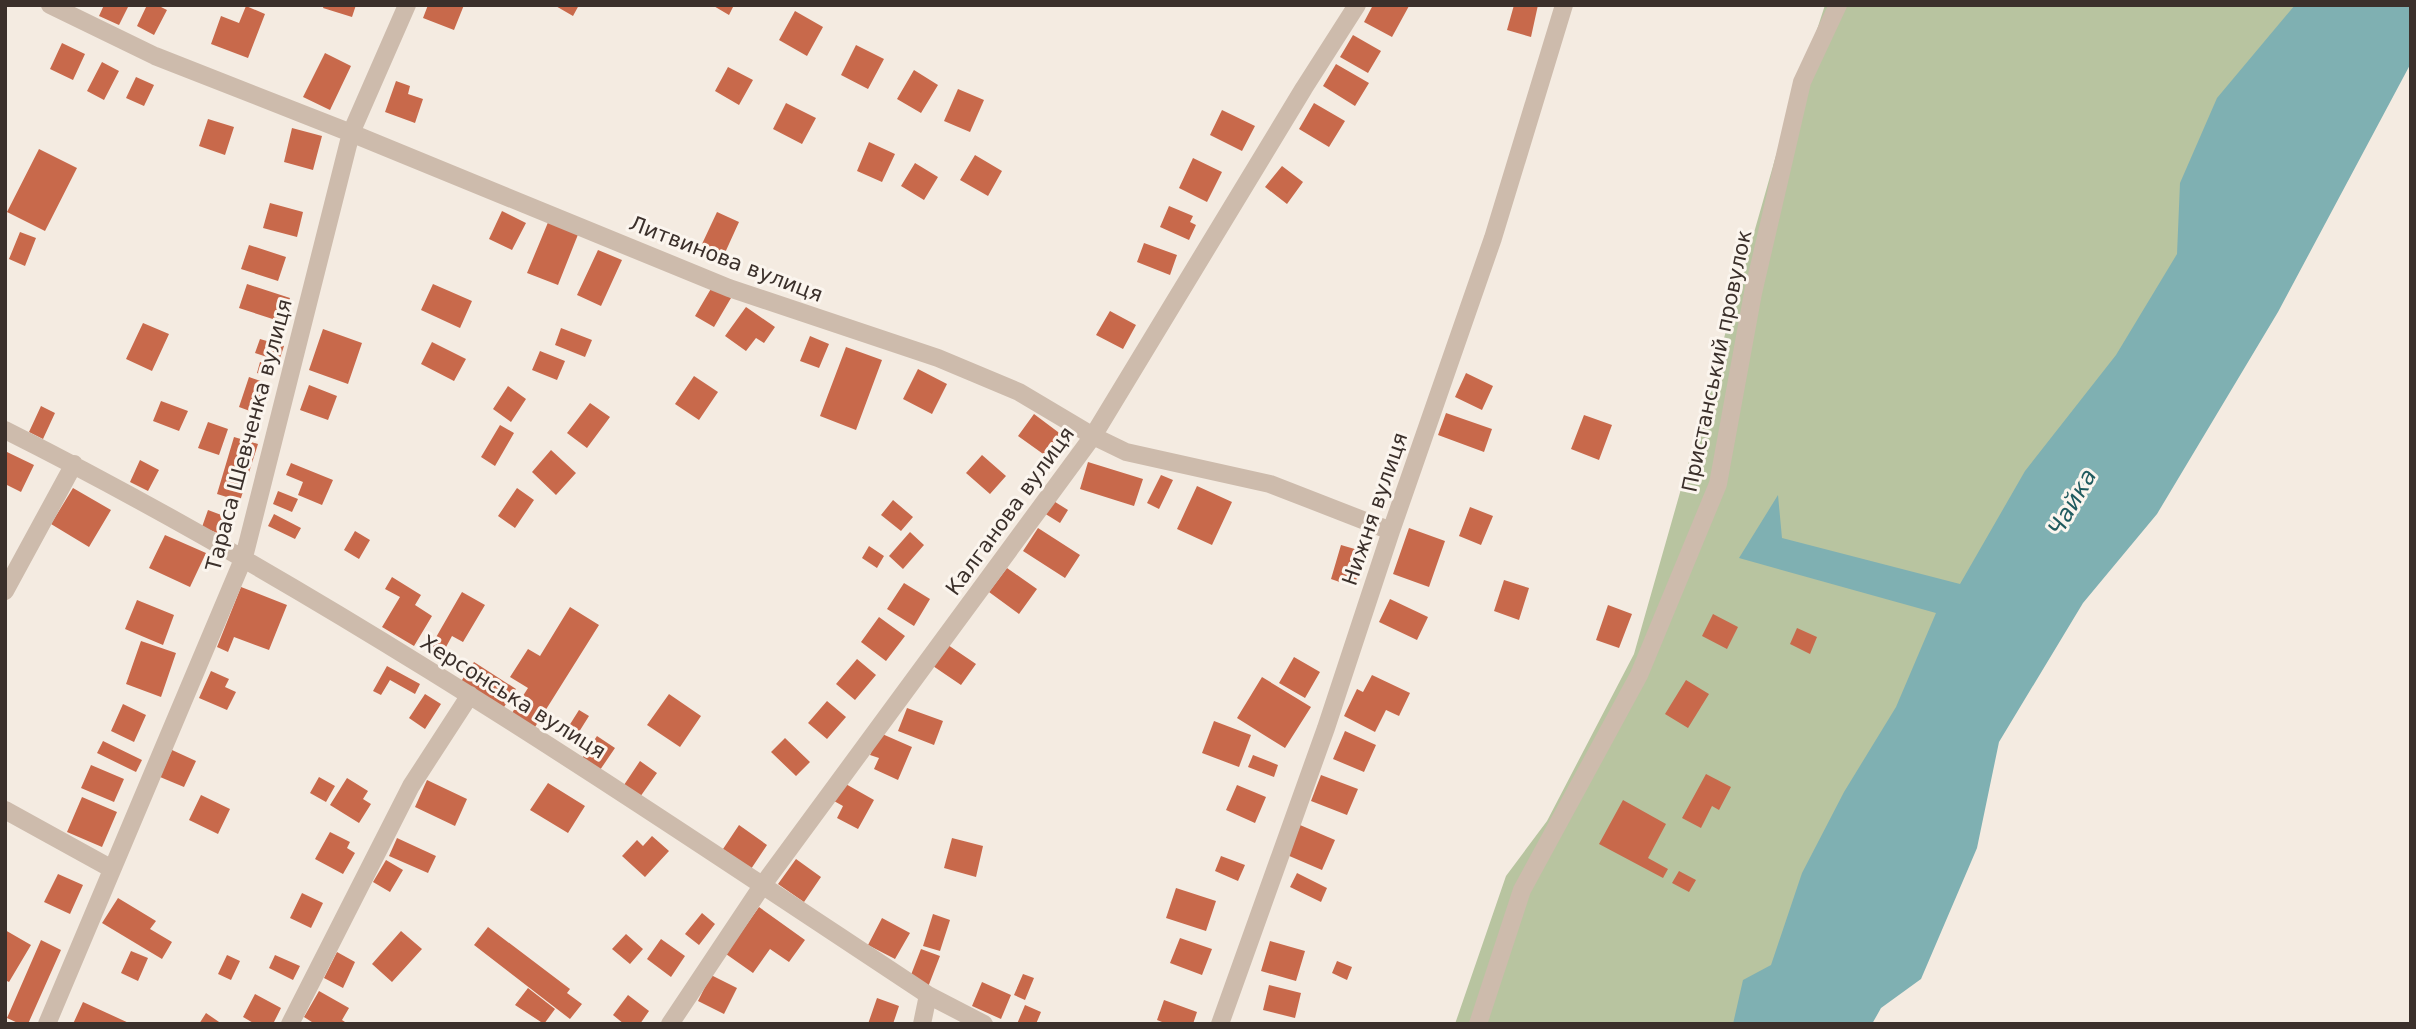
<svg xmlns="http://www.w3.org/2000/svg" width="2416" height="1029" font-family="'DejaVu Sans',sans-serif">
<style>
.green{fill:#b8c4a0}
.water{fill:#7fb0b2}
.building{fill:#c8694b}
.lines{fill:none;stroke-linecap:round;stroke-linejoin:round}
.street{stroke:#cdbbac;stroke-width:18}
.labels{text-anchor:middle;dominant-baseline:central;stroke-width:6;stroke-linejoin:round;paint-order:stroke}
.street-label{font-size:21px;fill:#3b302b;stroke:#fbf5ee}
.water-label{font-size:23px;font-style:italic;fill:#1f5a5e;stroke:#fbf5ee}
</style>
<rect width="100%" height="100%" fill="#f4ebe1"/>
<path class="green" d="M1825 5H2388L1835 1024H1455L1506 876 1547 821 1634 654 1775 159Z"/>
<path class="water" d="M2295 5H2411V63L2278 312 2157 514 2083 603 1999 742 1977 848 1921 979 1881 1008 1872 1024H1733L1743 980 1771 965 1802 873 1844 792 1896 707 1936 613 1739 558 1778 495 1782 538 1960 584 2025 471 2116 355 2177 254 2180 183 2217 98Z"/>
<path class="building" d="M104 5H129L119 25 99 16Z
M147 5H157L167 10 154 35 137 26Z
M324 5H356L352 17 323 8Z
M428 5H464L454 30 423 18Z
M554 5H579L573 16Z
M712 5H734L729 15Z
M1373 5 1409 6 1392 37 1364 22Z
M1514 5H1538L1531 37 1507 30Z
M246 6 265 14 248 58 211 44 221 16 239 23Z
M795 11 823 27 807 56 779 40Z
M1353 35 1381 51 1368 73 1340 57Z
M62 43 85 54 73 80 50 69Z
M856 45 884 59 868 89 841 75Z
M325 53 351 66 330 110 303 97Z
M102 62 119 71 104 100 87 91Z
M1336 64 1369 83 1355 106 1323 86Z
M728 67 753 80 739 105 715 91Z
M914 70 938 85 921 113 897 99Z
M136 77 154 85 144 106 126 98Z
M396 81 410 86 408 94 423 99 415 123 385 112Z
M958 89 984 100 970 132 944 121Z
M786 103 816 118 802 144 773 129Z
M1314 103 1345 121 1329 147 1299 129Z
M1222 110 1255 126 1242 151 1210 135Z
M208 119 234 127 225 155 199 146Z
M292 128 322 136 313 170 284 162Z
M869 142 895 154 882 182 857 171Z
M39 149 77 168 45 231 7 212Z
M975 155 1002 171 988 196 960 180Z
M1193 158 1222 172 1207 202 1179 188Z
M915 163 938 177 924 200 901 186Z
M1282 166 1303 182 1287 204 1265 187Z
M270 203 303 212 297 237 263 228Z
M1169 206 1193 216 1190 222 1196 225 1189 240 1160 227Z
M502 211 526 223 512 250 489 239Z
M717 212 739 222 724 255 702 244Z
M549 220 579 232 558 285 527 273Z
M20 232 36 238 25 266 9 259Z
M1144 243 1177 255 1170 275 1137 262Z
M249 245 286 257 278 281 241 269Z
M598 250 622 260 601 306 577 295Z
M247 284 290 298 282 322 239 308Z
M433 284 472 301 460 328 421 310Z
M712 287 731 298 714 327 695 316Z
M746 307 775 327 764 343 756 338 746 351 725 336Z
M1110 311 1136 325 1123 349 1096 335Z
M143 323 169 334 152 371 126 359Z
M561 328 592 340 585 357 555 345Z
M323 329 362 343 348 384 309 370Z
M810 336 829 344 819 368 800 361Z
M260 339 284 346 279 361 255 353Z
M432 342 466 359 454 381 421 364Z
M846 347 882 360 856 430 820 416Z
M540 351 565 361 557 380 532 370Z
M260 362 275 366 271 377 257 373Z
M918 369 947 384 932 414 903 399Z
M1466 373 1493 386 1482 410 1455 397Z
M694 376 718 392 699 420 675 404Z
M249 377 269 384 258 414 239 407Z
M309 385 337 396 328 420 300 410Z
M508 386 526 399 511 422 493 409Z
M161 401 188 411 179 431 153 421Z
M590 403 610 417 587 448 567 433Z
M41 406 55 413 43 439 29 432Z
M1446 413 1492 429 1484 452 1438 435Z
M1034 414 1062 435 1046 456 1018 436Z
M1584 415 1612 425 1599 460 1571 449Z
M208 422 228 429 219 455 198 448Z
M500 425 514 433 495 466 481 457Z
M234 437 258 444 240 501 217 494Z
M551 450 576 473 556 495 532 472Z
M7 452 34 465 21 492 5 484Z
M982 455 1006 476 990 494 966 473Z
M140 460 159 470 148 491 130 482Z
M1088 462 1143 479 1134 506 1080 489Z
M291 463 333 480 322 505 298 495 303 482 286 475Z
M1161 475 1173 480 1159 509 1147 503Z
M1197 486 1232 502 1212 545 1177 529Z
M73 488 111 510 89 547 51 524Z
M517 488 534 500 515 528 498 516Z
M278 491 298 499 292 512 273 504Z
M893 500 913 517 901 531 881 515Z
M1052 500 1068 510 1060 523 1044 513Z
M1470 507 1493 516 1481 545 1459 536Z
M208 510 232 519 225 536 202 527Z
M274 514 301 528 295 539 268 526Z
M1038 528 1080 555 1065 578 1023 551Z
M1409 528 1445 541 1429 587 1393 574Z
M355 531 370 540 359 559 344 550Z
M910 532 924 545 903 569 889 556Z
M165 535 206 553 190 587 149 568Z
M1341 545 1365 552 1354 587 1331 579Z
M869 546 884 556 877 568 862 558Z
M1007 568 1037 589 1019 614 989 592Z
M392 577 421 595 415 605 432 616 414 646 382 627 400 597 385 589Z
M1504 580 1529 588 1519 620 1494 611Z
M904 583 930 599 914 626 887 609Z
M241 587 287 605 269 650 234 637 228 652 217 647Z
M462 592 485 605 463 642 452 636 439 660 427 653Z
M1390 599 1428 617 1417 640 1379 622Z
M137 600 174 615 163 645 125 629Z
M1608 605 1632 614 1619 648 1596 640Z
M570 607 599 625 535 727 512 713 528 688 510 677 528 649 540 656Z
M1713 614 1738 627 1727 649 1702 636Z
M879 617 905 636 886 661 861 642Z
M1797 628 1817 637 1810 654 1790 644Z
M141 641 176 653 161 697 126 684Z
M948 645 976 664 961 685 933 666Z
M1294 657 1320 672 1305 698 1279 683Z
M857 659 876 675 855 700 836 684Z
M474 662 516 689 502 710 460 683Z
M387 666 420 684 415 694 390 680 381 695 373 691Z
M211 671 229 679 225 687 236 692 227 710 199 698Z
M1372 675 1410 693 1399 716 1386 710 1375 732 1344 716 1357 689 1363 692Z
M1262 677 1311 707 1285 748 1237 718Z
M1686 680 1709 694 1688 728 1665 714Z
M425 694 441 704 425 729 409 718Z
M669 694 701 716 680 747 647 725Z
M827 701 846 717 827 739 808 723Z
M123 704 146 715 134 742 111 731Z
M907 708 943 721 934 745 898 731Z
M579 710 589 716 572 743 562 737Z
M1214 721 1251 735 1239 767 1202 753Z
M1345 731 1376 745 1364 772 1333 759Z
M880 733 912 747 898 780 874 769 879 758 870 755Z
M597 736 615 748 600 770 582 758Z
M785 738 810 762 796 776 771 752Z
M103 741 142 760 136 772 97 753Z
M172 750 196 761 184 787 160 777Z
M1253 755 1278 765 1274 777 1248 767Z
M640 761 657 773 640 797 624 785Z
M91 765 124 779 114 802 81 788Z
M1706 774 1731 787 1719 810 1712 806 1701 828 1682 818Z
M1321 775 1358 789 1347 815 1311 801Z
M319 777 335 786 326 802 310 793Z
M347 778 368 791 363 799 371 804 359 823 330 805Z
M427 780 467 799 455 826 415 807Z
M548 783 585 806 568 833 530 810Z
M844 783 874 800 858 829 837 818 843 806 834 801Z
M1237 785 1266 797 1255 823 1226 810Z
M201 795 230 809 218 834 189 820Z
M82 797 117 812 102 847 67 832Z
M1623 800 1666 824 1648 858 1668 869 1663 878 1599 844Z
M739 825 767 845 751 869 723 849Z
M1300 825 1335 840 1322 870 1287 855Z
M330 832 350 842 347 848 355 853 343 874 315 859Z
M652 836 669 851 645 877 622 856 637 840 643 846Z
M397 838 436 856 428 873 389 856Z
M952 838 983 846 976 877 944 868Z
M1221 856 1245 865 1238 881 1215 871Z
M796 859 821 877 804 902 778 884Z
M386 860 403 870 390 892 373 882Z
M1679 871 1696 880 1689 892 1672 883Z
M1297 873 1327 888 1321 902 1290 887Z
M58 874 83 885 70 914 44 902Z
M1176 888 1216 901 1206 931 1166 918Z
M302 893 323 903 311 928 290 918Z
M118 898 156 921 150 929 172 942 162 959 102 923Z
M759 907 805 940 789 962 770 949 753 973 726 954Z
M702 913 715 924 699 945 685 934Z
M933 914 950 920 940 951 923 946Z
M882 918 910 933 895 959 868 945Z
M488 927 570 989 567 993 582 1004 570 1019 474 945Z
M5 930 31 945 9 982 5 980Z
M401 931 422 949 392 982 372 964Z
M626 934 643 949 630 964 612 949Z
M1180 938 1212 949 1202 975 1170 963Z
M661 939 685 956 671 977 647 959Z
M41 940 61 950 28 1024H20L7 1018Z
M1270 941 1305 951 1296 981 1261 971Z
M921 949 940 956 928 987 909 980Z
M131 951 148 958 138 981 121 973Z
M337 952 355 962 343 988 324 978Z
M227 955 240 961 231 980 218 974Z
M275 955 300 966 293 980 269 968Z
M1337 961 1352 967 1347 980 1332 973Z
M1023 974 1034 978 1025 1000 1014 995Z
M711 975 737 988 724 1014 698 1001Z
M982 982 1011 995 1001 1019 972 1006Z
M1269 985 1301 993 1295 1018 1263 1010Z
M528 988 555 1009 544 1024 515 1005Z
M319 991 349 1008 342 1020 348 1024H315L304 1017Z
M255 994 281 1008 273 1024H255L243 1017Z
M628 995 649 1011 640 1024H624L613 1015Z
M877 998 899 1006 893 1024H868Z
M1164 1000 1197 1012 1193 1024H1167L1157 1020Z
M83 1002 131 1024H73Z
M1025 1005 1041 1012 1036 1024H1017Z
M206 1013 222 1024H199Z"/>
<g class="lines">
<path class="street" d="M50 5 155 56 351 133 729 288 938 358 1019 392 1093 436 1126 452 1270 484 1391 531
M5 430C328 592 627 796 928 995L984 1024
M5 591 74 464
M5 810 112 869
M47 1024 244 557 351 133 407 5
M290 1024 411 786 470 695
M670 1024 762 886 1093 436 1304 88 1357 5
M922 1024 928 995
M1220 1024 1326 728 1391 531 1493 238 1564 5
M1478 1024 1522 890 1639 675 1718 484 1753 293 1802 82 1838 5"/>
</g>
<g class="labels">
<g class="street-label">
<text transform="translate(726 259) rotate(21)">Литвинова вулиця</text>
<text transform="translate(1717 361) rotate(-78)">Пристанський провулок</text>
<text transform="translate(249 435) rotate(-75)">Тараса Шевченка вулиця</text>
<text transform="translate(1375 509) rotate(-71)">Нижня вулиця</text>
<text transform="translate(1010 511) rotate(-54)">Калганова вулиця</text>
<text transform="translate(513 697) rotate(32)">Херсонська вулиця</text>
</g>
<g class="water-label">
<text transform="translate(2072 502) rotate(-60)">Чайка</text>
</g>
</g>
<rect width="2416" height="1029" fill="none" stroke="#3b302b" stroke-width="14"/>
</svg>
